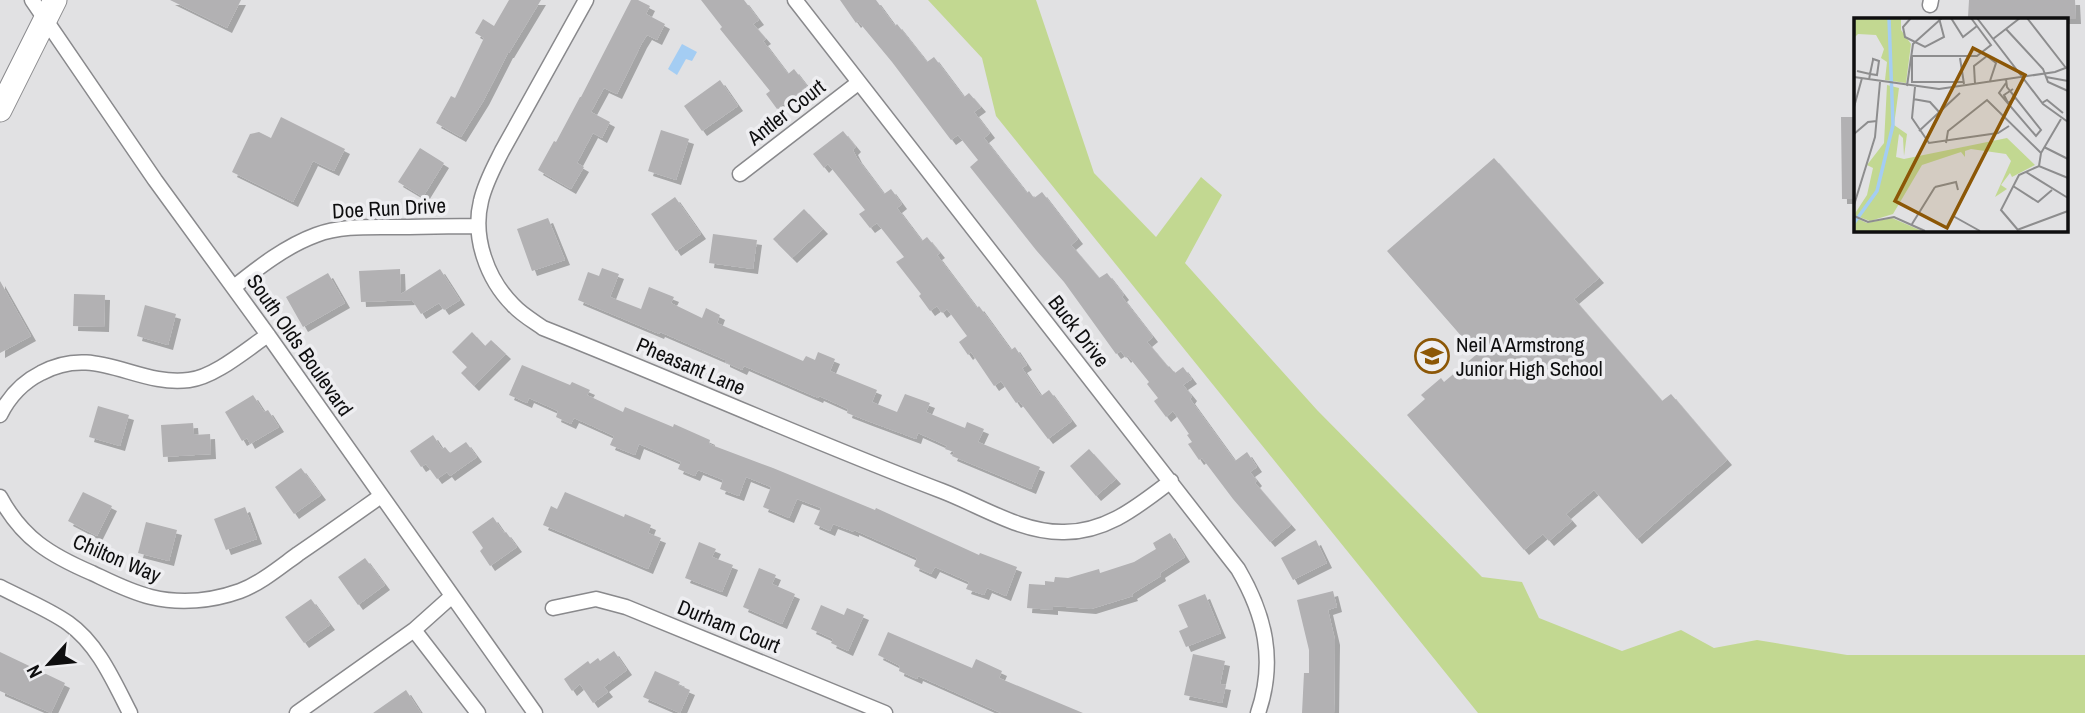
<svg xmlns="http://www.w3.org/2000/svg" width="2085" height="713" font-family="'Archivo Narrow',sans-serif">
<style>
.green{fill:#c2d891}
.water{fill:#a4cdf3}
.building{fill:#b2b1b3;filter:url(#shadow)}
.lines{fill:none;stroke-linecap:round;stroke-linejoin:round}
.minor-casing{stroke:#89898c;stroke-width:17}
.primary-casing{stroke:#89898c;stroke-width:25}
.minor{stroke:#fff;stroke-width:14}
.primary{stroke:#fff;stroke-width:23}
.labels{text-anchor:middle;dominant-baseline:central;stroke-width:7;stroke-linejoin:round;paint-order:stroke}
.street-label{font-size:21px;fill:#0e0e0f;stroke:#eeeef1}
.poi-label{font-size:21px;fill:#0e0e0f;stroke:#eeeef1;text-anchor:start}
.inset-river{fill:none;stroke:#a4cdf3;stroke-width:3.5}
.inset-road{fill:none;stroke:#8d8d8e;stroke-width:2}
.view{fill:#8c5706;fill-opacity:0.15;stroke:#8c5706;stroke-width:3.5}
.inset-edge{fill:none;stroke:#0e0e0f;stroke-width:3.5}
</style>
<defs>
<filter id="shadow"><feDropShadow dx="5" dy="5" stdDeviation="0" flood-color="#0004"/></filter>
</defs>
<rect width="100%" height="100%" fill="#e1e1e3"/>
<path class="green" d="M928 0H1036L1094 173 1156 237 1201 177 1222 195 1185 263 1317 410 1482 577 1522 582 1539 618 1622 651 1681 630 1714 648 1757 640 1847 655H2085V713H1478L996 116 982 58Z"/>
<path class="water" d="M682 44 697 52 692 61 686 59 677 75 668 69Z"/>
<path class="building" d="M170 0H241L227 28Z
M509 0H541L509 53H508L484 100 461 137 436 123 451 96 455 98 484 38 475 33 483 19 494 26Z
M631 0H638L650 6 646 14 665 24 657 40 647 35 642 43 617 94 604 88 591 112 610 122 602 138 593 133 577 163 584 167 571 189 538 170 554 141 556 142 580 97H581Z
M701 0H744L759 20 753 24 766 39 763 41 788 74 794 69 807 86 777 109 766 94 770 91 720 29 722 27Z
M840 0H876L895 26 897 24 927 62 934 57 964 97 969 93 981 107 974 112 990 133 984 138 1027 193 1029 191 1034 198 1042 192 1078 239 1071 245 1099 278 1107 273 1124 295 1122 297 1153 337 1147 342 1168 367 1169 366 1175 373 1183 367 1192 379 1183 385 1192 396 1190 399 1235 461 1247 452 1257 467 1250 472 1257 481 1255 483 1291 525 1270 542 1233 499 1202 458 1199 460 1188 444 1192 442 1187 435 1189 434 1173 411 1166 417 1154 401 1158 398 1147 384 1149 382 1128 356 1126 358 1121 351 1116 354 1064 282 1036 250 970 167 978 160 958 135 951 140 892 62 858 21 856 23Z
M1969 0H2075L2076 19H2005V17H1968Z
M720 80 738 106 702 131 684 106Z
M281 117 345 149 334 171 313 161 293 202 232 172 250 134 259 132 271 138Z
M1841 117H1856V199H1842Z
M661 130 689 139 676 180 648 171Z
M843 131 856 147 853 150 857 158 884 194 891 189 902 204 897 208 922 241 927 237 940 253 937 255 977 308 979 306 1011 350 1015 347 1027 365 1022 368 1041 396 1049 390 1072 421 1048 439 1019 401 1016 403 1001 381 994 386 971 352 968 355 959 342 967 336 947 309 942 313 937 306 930 311 919 296 921 294 896 262 904 257 877 223 870 228 859 214 865 210 828 164 824 168 813 154Z
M420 148 444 163 423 197 398 182Z
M1494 158 1599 278 1574 299 1662 401 1671 394 1727 460 1637 539 1594 490 1566 514 1572 521 1549 541 1543 534 1524 550 1407 415 1425 399 1421 395 1441 378 1444 382 1477 354 1387 251Z
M675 197 701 234 676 251 651 214Z
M804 209 823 229 792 258 773 239Z
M548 218 565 260 532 271 517 229Z
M713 234 757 240 753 269 709 263Z
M602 268 619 274 610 297 641 309 649 287 674 297 671 303 702 318 706 308 720 315 717 323 803 361 806 356 815 360 818 352 835 359 830 371 877 390 872 402 897 412 905 394 930 403 926 412 965 428 967 422 984 429 978 442 1040 467 1031 489 952 456 954 452 945 449 947 446 918 433 916 439 865 420 847 413 848 409 819 396 818 398 744 366 742 370 725 362V360L660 332 659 334 578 300 588 272 599 276Z
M400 269 401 294 440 269 460 300 444 310 439 303 421 314 412 300 361 302 359 271Z
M328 273 345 303 303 327 286 297Z
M0 281 31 336 0 353Z
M74 294 105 295 104 327 73 326Z
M145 305 176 314 168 345 137 336Z
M472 332 485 346 491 340 506 354 474 386 461 373 467 367 452 352Z
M522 365 570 385 572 382 590 390 587 395 623 412 625 407 673 427 674 424 710 440 709 444 773 468 875 510 876 508 979 555 980 553 1017 567 1006 596 987 588 984 595 966 589 969 582 935 567 931 574 914 566 917 558 854 530V532L833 524 830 531 814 524 821 508 797 499 789 518 763 507 771 487 746 477 739 496 720 489 723 480 698 470 695 476 678 469 681 462 639 444 635 455 610 445 614 436 574 418 571 424 556 417 558 411 529 398 527 403 509 395Z
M253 395 264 412 268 410 279 427 250 444 247 438 242 441 225 412Z
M98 406 129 415 120 446 89 437Z
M193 423 194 435 210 434 211 454 163 457 161 425Z
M433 435 442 449 445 447 450 453 466 442 477 457 450 476 447 472 437 479 426 464 421 467 410 451Z
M1089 449 1116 479 1096 496 1070 466Z
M301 468 321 495 294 514 275 487Z
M83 492 112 506 97 536 68 521Z
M565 492 624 517 625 514 651 525 648 533 661 538 648 569 543 525 551 506 557 509Z
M245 507 257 539 226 550 214 519Z
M493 517 504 533 506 532 517 547 490 566 480 551 483 548 472 532Z
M146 522 177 530 169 561 138 553Z
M1170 533 1185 557 1160 573 1161 576 1132 594 1133 596 1091 609 1053 606V610L1027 608 1029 584 1045 585V581L1054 582 1055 577 1068 578 1099 569 1100 573 1134 562 1156 549 1153 543Z
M1316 540 1327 563 1293 580 1281 558Z
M699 542 716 549 712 557 733 565 722 592 685 578Z
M365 558 385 585 358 605 338 577Z
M759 568 776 575 772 584 795 594 782 624 743 607Z
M1333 591 1337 607 1328 610 1335 640 1334 713H1302L1304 673H1309V650L1297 600Z
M1205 594 1221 633 1186 647 1179 631 1188 627 1178 605Z
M311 599 330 625 304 643 285 617Z
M821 605 844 615 847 608 864 615 848 651 831 643 833 639 811 629Z
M888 632 972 668 976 659 1002 671 999 678 1083 713H1001L918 676 917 679 899 671 900 666 878 655Z
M614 651 627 670 604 687 608 692 593 703 580 684 572 691 564 679 588 661 590 664 598 658 600 661Z
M0 652 65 683 51 713 0 691Z
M1193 654 1225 661 1220 684 1226 685 1222 703 1184 695Z
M655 671 680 682 678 685 690 690 680 713 643 697Z
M406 690 421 713H373Z"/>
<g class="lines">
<g class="minor-casing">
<path id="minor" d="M32 0 155 180 268 335 535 713
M586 0 502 151C494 167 485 183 481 201 472 237 487 279 513 305 521 314 533 321 543 328 677 381 808 440 942 491 981 506 1020 532 1062 532 1106 533 1138 506 1171 481
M795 0 1238 569C1265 615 1276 661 1258 713
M1930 5 1931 0
M740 174 858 83
M234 287C259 267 286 246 316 235 339 226 367 227 391 227 420 227 449 226 478 226
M0 415C9 397 23 382 41 373 96 343 136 387 189 380 215 377 247 349 268 335
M0 497C22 538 50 555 92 573 111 582 130 592 151 597 180 604 212 601 240 591 261 583 280 567 298 554 326 535 354 515 381 496
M0 587C21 598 50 610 68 623 98 644 114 682 130 713
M553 608 596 599 626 607 885 713
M414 630 478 713
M297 713 414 630 452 596"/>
</g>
<g class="primary-casing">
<path id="primary" d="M0 110 55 0"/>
</g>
<use href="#minor" class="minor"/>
<use href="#primary" class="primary"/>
</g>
<defs>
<g id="school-ring" transform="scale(1.75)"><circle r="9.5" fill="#eeeef1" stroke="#8c5706" stroke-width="1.5"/><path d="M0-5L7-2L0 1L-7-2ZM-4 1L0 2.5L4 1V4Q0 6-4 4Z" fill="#8c5706"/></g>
</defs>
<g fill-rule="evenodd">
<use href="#school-ring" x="1432" y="356"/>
</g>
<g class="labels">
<g class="street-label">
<text transform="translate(786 112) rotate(-38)">Antler Court</text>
<text transform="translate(389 208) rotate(-3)">Doe Run Drive</text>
<text transform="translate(1079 331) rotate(52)">Buck Drive</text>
<text transform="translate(300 345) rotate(55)">South Olds Boulevard</text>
<text transform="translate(691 366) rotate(23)">Pheasant Lane</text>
<text transform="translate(117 558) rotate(23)">Chilton Way</text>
<text transform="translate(729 626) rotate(22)">Durham Court</text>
</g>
<g class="poi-label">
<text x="1456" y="344">Neil A Armstrong<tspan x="1456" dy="24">Junior High School</tspan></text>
</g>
</g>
<g transform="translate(1854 18)">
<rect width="214" height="214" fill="#e1e1e3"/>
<path d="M0 0H47V12L57 26 52 65 31 62 33 44 27 40 30 31 22 17 4 16 0 20ZM33 67 45 70 40 107 53 116 50 138 49 120 45 116 42 139 50 141 153 120 181 147 158 159 156 155 147 167 153 171 141 179 157 143 152 136 117 131 111 133V139L107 134 68 147 39 196 16 203 0 197 13 177 19 150 13 147 30 125ZM0 199 13 205 38 200 68 213H0Z" fill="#c2d891"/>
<path class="inset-river" d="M0 205 23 173 39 107 35 0"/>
<path class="inset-road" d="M57 0 49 9 51 19 71 29 90 19 85 0M97 0 109 19 123 8M123 0 189 86 214 104M173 0 212 50M152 11 189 51 194 64 214 73M139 21 166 0M106 40 110 66M3 53 16 56 23 57 25 43 19 41V42L16 56 15 62M0 59 85 71 201 54 214 49M192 59 214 63M110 64H58V38H123L137 27 117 0M152 65 145 75 182 118 187 112 153 69 152 61M121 66 120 48 133 38 142 45 136 63M53 68 59 26 88 0M61 69 58 100 75 125 144 115 155 108M159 71 150 77 154 85 161 80M59 81 76 84 86 95M188 85 193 82 209 95M0 89 8 60M65 113 106 75M0 116 14 104 23 103M92 125 94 113 133 82 187 135M190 129 214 141M185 148 187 135 207 101M172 154 214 180M159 168 184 184 198 172M81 169 102 164 104 172M0 187 21 119 26 64M0 198 14 204 40 199 71 213M99 198 126 213M58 206 81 169M163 212 214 193M164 212 147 192 165 157 185 148 214 160"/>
<path class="view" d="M119 30 171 57 93 210 41 183Z"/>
<rect width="214" height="214" class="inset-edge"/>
</g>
<g transform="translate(49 664) rotate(243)" stroke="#eeeef1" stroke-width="5" paint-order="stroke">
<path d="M0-5L12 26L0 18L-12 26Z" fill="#0e0e0f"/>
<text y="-10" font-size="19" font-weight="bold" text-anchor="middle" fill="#0e0e0f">N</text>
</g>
</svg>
